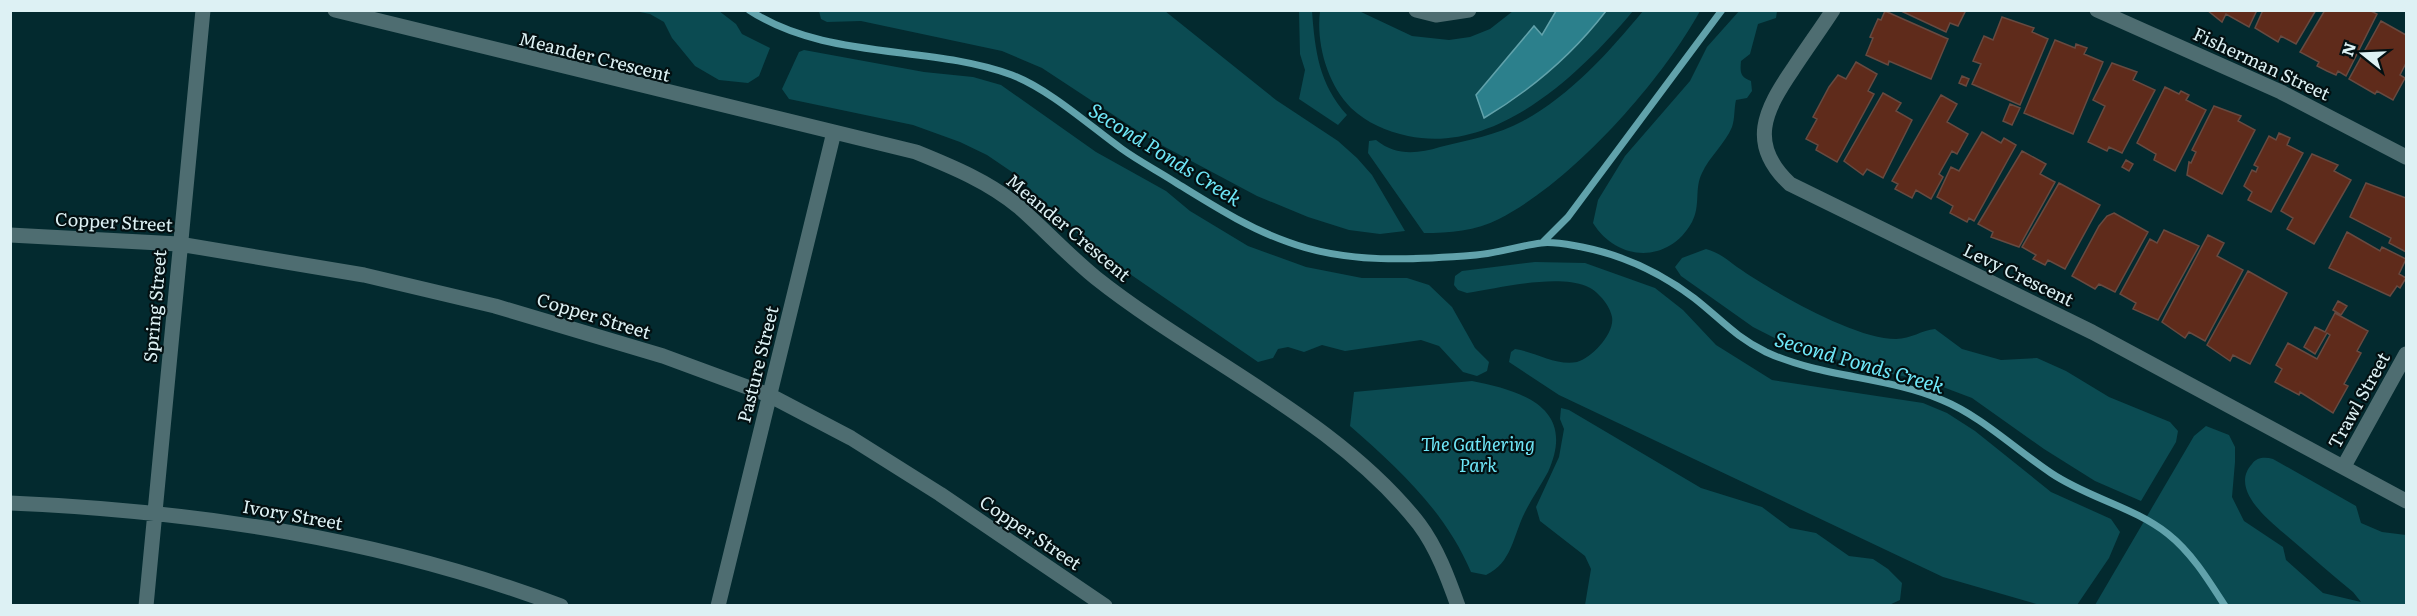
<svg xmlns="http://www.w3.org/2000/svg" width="2417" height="616" font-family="Literata,serif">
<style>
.green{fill:#0b4b52}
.water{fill:#2c808c;stroke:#61a2ab;stroke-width:1.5}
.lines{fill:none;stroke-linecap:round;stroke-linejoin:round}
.stream{stroke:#61a2ab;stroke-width:7}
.building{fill:#5f2b1b;stroke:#674a41;stroke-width:1.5}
.minor{stroke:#4e6d71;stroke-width:15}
.labels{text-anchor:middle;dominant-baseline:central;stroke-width:4.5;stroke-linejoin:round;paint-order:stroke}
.street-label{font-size:18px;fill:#ddf1f4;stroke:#031012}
.park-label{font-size:18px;font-style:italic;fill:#6fe8f9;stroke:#031012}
.water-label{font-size:20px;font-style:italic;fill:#6fe8f9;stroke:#031012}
</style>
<rect width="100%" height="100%" fill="#032a2f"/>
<path class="green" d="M1740 10 1777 11 1776 18 1758 24 1750 54 1741 61C1740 72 1740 77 1751 81L1752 91 1747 98 1736 100C1734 108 1735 119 1732 127 1725 144 1709 157 1702 173 1694 189 1701 205 1692 222 1669 264 1617 262 1593 223L1598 200 1625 156 1690 81 1707 47Z
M635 11H719L736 24 742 34 770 48 759 76 748 83 719 80 695 66 672 38 664 22 650 14Z
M819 11H1165L1276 100 1338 141 1357 158 1372 175 1405 231 1380 234 1349 230 1308 217 1257 196 1150 139 1042 68 1002 51 861 21 827 22 821 19Z
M1299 11H1312C1315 51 1319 84 1347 115L1338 125 1299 99 1305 70 1300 54Z
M1320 11H1359L1412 36 1449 40 1470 37 1490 29 1513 11H1633C1581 73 1497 155 1408 136 1386 131 1367 123 1351 108 1327 84 1316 43 1320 11Z
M1643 11H1700C1661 82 1572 182 1499 219 1476 231 1449 233 1424 233L1368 153 1369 141 1376 140C1396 156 1417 154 1440 147 1467 140 1498 135 1523 121 1571 95 1609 52 1643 11Z
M804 50 924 72 973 77 1001 85 1096 152 1166 191 1190 211 1248 246 1306 267 1362 278H1407L1429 285 1452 307 1475 348 1489 362 1487 371 1477 376 1463 372 1439 346 1421 340 1345 351 1322 345 1304 352 1288 347 1278 349 1273 358 1258 362 1095 250 1012 172 987 155 960 142 913 125 789 99 782 89 799 52Z
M1706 249C1720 253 1726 259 1737 267 1772 291 1854 339 1896 339 1911 339 1922 330 1935 329L1962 349 2001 360 2037 358 2066 371 2109 397 2170 422 2178 431 2176 442 2141 501 2095 481 2044 449 1972 398 1927 381 1877 371 1790 346 1753 327 1681 276 1675 267 1682 258Z
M1535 262 1585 263 1655 288 1683 310 1716 345 1772 380 1923 403 1947 413 1975 431 2051 492 2111 519 2120 532 2109 558 2077 605H2040L1943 577 1559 395 1509 362 1511 352 1515 349C1536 352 1556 366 1577 362 1592 358 1615 333 1612 317 1610 305 1597 290 1586 286 1555 274 1500 288 1467 293L1458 290 1454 285 1455 276 1462 271Z
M1472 381C1523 391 1577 408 1548 472 1541 485 1532 498 1525 512 1513 536 1512 563 1486 575L1471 572C1445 511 1399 469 1350 426L1354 392Z
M1561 408 1569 410 1701 488 1762 507 1790 528 1816 533 1849 556 1873 559 1888 569 1902 583 1900 600 1887 606 1585 605 1591 569 1585 556 1540 521 1536 507 1559 457 1564 429 1560 419Z
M2206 426 2229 435 2235 447V462L2232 497 2244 521 2283 547 2286 560 2323 593 2361 602 2353 592C2332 575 2313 558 2293 541 2276 526 2227 491 2252 464 2257 457 2265 457 2273 459L2356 506 2361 523 2382 532 2406 535V605H2095L2194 436Z"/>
<path class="water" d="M1556 11H1606C1573 54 1531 90 1484 118L1476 95 1534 26 1542 35Z"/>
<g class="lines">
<path class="stream" d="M749 10C826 61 928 44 1012 75 1049 89 1090 126 1122 149 1140 162 1160 172 1178 184 1214 206 1248 228 1288 242 1347 264 1414 260 1476 255 1498 253 1519 246 1541 243 1553 241 1570 245 1582 247 1622 255 1661 273 1694 298 1721 319 1734 336 1766 352 1822 378 1886 376 1942 400 1981 416 2015 449 2051 473 2088 498 2134 507 2168 534 2192 553 2209 581 2225 606
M1543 242 1568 217 1722 10"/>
</g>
<path class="building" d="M1899 10H1962L1965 12 1958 26 1950 23 1946 32Z
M2207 10H2257L2249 27 2226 14 2222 22Z
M2263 10H2316L2296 44 2281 36 2278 42 2255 28Z
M2325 10H2369L2377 14 2346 76 2338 71 2336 75 2327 71 2317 66 2319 62 2300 52Z
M1885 11 1948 39 1931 79 1889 61 1888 65 1866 55 1873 38 1870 37 1878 19 1881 20Z
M2002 17 2034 28 2032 32 2048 39 2020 105 1972 84 1981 64 1973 61 1984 36 1993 40Z
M2381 21 2406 35V63L2400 75 2405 78 2393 100 2377 91 2375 94 2349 79Z
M2055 40 2075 48 2076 44 2087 48 2084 54 2103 62 2073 134 2024 113Z
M1856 62 1877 74 1868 91 1874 94 1837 162 1816 150 1818 145 1806 139 1817 119 1813 117 1829 87 1838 75 1846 79Z
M2112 63 2137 72 2133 80 2155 90 2122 153 2109 147 2107 151 2088 142 2105 106 2093 100Z
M1962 76 1969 79 1966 86 1959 83Z
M2165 87 2179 94 2181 91 2189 95 2186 100 2206 110 2175 171 2154 160 2156 154 2137 143Z
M1883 93 1901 103 1896 111 1912 120 1883 178 1867 169 1863 175 1844 161Z
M1941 95 1957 104 1947 122 1968 134 1957 154 1952 151 1939 174 1943 177 1931 199 1916 190 1912 198 1895 189 1898 184 1892 181Z
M2010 104 2020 108 2012 125 2003 121Z
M2214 106 2241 116 2238 121 2255 130 2222 194 2187 175 2189 162 2191 163 2196 152 2192 150Z
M1982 132 2001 143 2004 138 2016 145 1974 221 1969 218 1967 222 1950 213 1953 206 1937 197 1951 167 1959 171Z
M2279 133 2290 138 2287 145 2303 153 2271 212 2248 200 2252 192 2244 186 2252 170 2256 172 2258 167 2254 165 2269 136 2276 140Z
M2022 151 2046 164 2040 174 2055 182 2019 247 1991 237 1993 232 1978 224Z
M2312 154 2338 165 2334 171 2351 180 2314 244 2287 229 2293 218 2281 211Z
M2126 160 2133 164 2129 171 2122 167Z
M2059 183 2100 205 2065 269 2048 260 2045 265 2033 259 2036 255 2022 247Z
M2366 183 2406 198V252L2389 243 2391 238 2350 217Z
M2114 213 2148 232 2115 292 2099 284 2095 289 2072 276 2099 226 2107 216Z
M2164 230 2199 246 2158 320 2133 309 2136 303 2120 294 2150 239 2157 243Z
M2347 232 2380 251 2382 247 2406 259 2399 274 2406 278 2400 288 2397 286 2390 296 2329 268Z
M2208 235 2224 243 2217 256 2243 270 2205 341 2189 332 2185 338 2162 322Z
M2248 271 2287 293 2250 364 2233 355 2230 361 2207 345Z
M2338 301 2347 306 2341 315 2333 310Z
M2335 313 2368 331 2357 351 2361 353 2344 384 2348 386 2333 413 2300 392 2299 395 2275 382 2282 369 2276 365 2288 343 2317 359 2330 335 2327 333 2315 354 2304 347 2315 327 2325 332Z"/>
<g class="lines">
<path class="minor" d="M335 10 916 152C953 167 989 182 1019 207 1045 230 1069 256 1096 278 1198 359 1338 420 1419 524 1437 548 1448 578 1458 606
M1416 10 1436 15 1469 10
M1833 10C1820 30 1806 49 1793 69 1765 110 1747 144 1790 184L2092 332 2406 501
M2097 10 2281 92 2406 157
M10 235 179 244 364 275 495 306 663 356 769 395 851 438 940 494 1105 606
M2344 466 2406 354
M10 503C198 511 384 539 561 606
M146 606 203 10
M718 606 834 132"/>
</g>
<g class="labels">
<g class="street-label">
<text transform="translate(595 56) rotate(14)">Meander Crescent</text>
<text transform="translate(2262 63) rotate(25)">Fisherman Street</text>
<text transform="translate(114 221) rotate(3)">Copper Street</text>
<text transform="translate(1069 227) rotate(40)">Meander Crescent</text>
<text transform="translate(2019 274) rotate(26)">Levy Crescent</text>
<text transform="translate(154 306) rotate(-85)">Spring Street</text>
<text transform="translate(594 315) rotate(17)">Copper Street</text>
<text transform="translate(757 364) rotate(-76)">Pasture Street</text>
<text transform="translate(2358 400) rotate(-61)">Trawl Street</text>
<text transform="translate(293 514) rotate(10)">Ivory Street</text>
<text transform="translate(1031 532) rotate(34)">Copper Street</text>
</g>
<g class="park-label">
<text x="1478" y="443">The Gathering<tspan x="1478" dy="21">Park</tspan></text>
</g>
<g class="water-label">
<text transform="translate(1166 153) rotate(32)">Second Ponds Creek</text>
<text transform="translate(1860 361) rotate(16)">Second Ponds Creek</text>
</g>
</g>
<rect width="2417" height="616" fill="none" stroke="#ddf1f4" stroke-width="24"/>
<g transform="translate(2363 54) rotate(288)" stroke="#031012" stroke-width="4.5" paint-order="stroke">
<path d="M0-4.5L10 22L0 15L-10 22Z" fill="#ddf1f4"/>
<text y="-9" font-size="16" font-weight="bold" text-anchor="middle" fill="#ddf1f4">N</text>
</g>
</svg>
